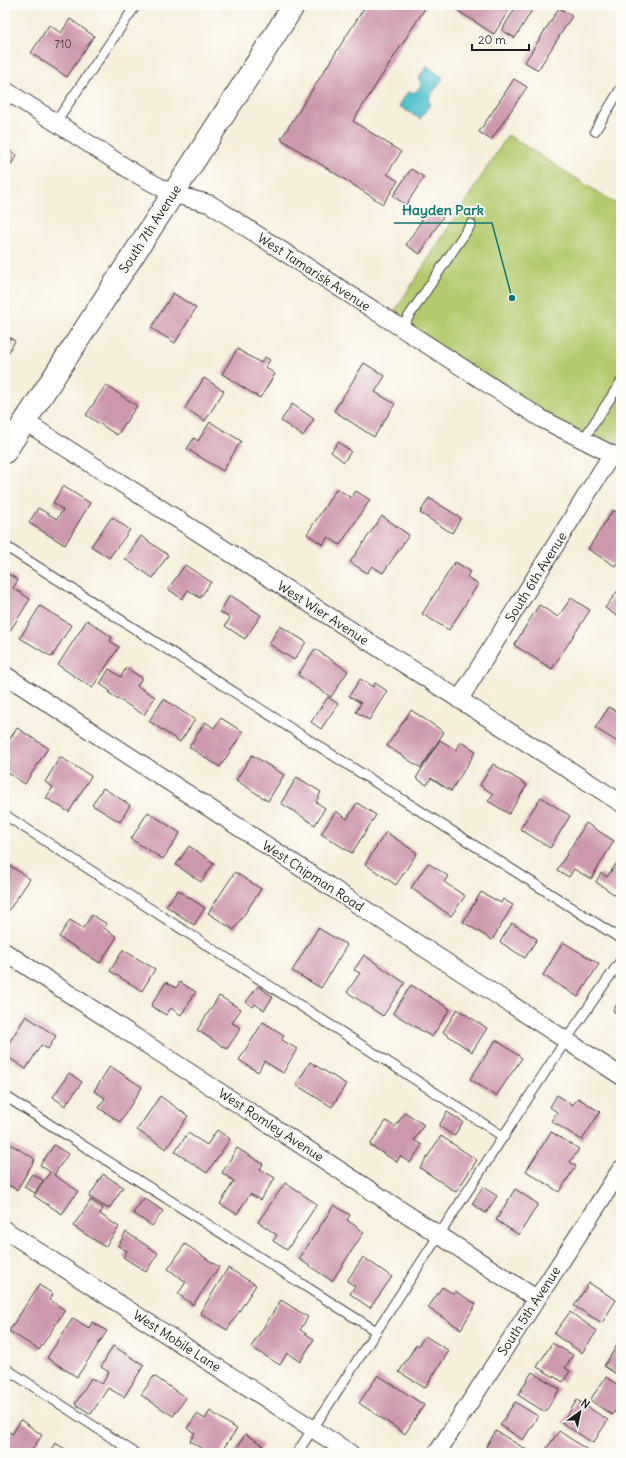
<svg xmlns="http://www.w3.org/2000/svg" width="626" height="1458" font-family="Delius,sans-serif">
<style>
.green{fill:#b3ca6e;stroke:#687345}
.water{fill:#55c1ce;stroke:#386e75}
.building{fill:#cd98ad}
.lines{fill:none;stroke-linecap:round;stroke-linejoin:round}
.service-casing{stroke:#3d3c39;stroke-width:11}
.minor-casing{stroke:#3d3c39;stroke-width:19}
.secondary-casing{stroke:#3d3c39;stroke-width:24}
.service{stroke:#fff;stroke-width:9}
.minor{stroke:#fff;stroke-width:17}
.secondary{stroke:#fff;stroke-width:22}
.labels{text-anchor:middle;dominant-baseline:central;stroke-width:3.5;stroke-linejoin:round;paint-order:stroke}
.number-label{font-size:11px;fill:#483b40}
.street-label{font-size:13px;fill:#1c1c1c;stroke:#fdfcf7}
.leader{fill:none;stroke:#0f766e;stroke-width:1.5}
.callout-dot{fill:#0f766e;stroke:#fdfcf7;stroke-width:1.5}
.callout-label{font-size:14px;text-anchor:middle;font-weight:bold;fill:#0f766e;stroke:#fdfcf7;stroke-width:3.5;stroke-linejoin:round;paint-order:stroke}
</style>
<rect width="100%" height="100%" fill="#fdfcf7"/>
<filter id="ink" filterUnits="userSpaceOnUse"><feTurbulence type="fractalNoise" baseFrequency=".025" numOctaves="2"/><feDisplacementMap in="SourceGraphic" scale="8" xChannelSelector="R" yChannelSelector="G"/><feConvolveMatrix kernelMatrix="1 2 1 2 8 2 1 2 1" color-interpolation-filters="sRGB"/></filter>
<filter id="wash" filterUnits="userSpaceOnUse"><feTurbulence type="fractalNoise" baseFrequency=".012" numOctaves="4" result="noise"/><feDisplacementMap in="SourceGraphic" scale="16" xChannelSelector="R" yChannelSelector="G"/><feGaussianBlur stdDeviation="0.9" result="paint"/><feColorMatrix in="noise" values="0 0 0 0 0 0 0 0 0 0 0 0 0 0 0 0 0 1.4 0 .05"/><feComposite in="paint" operator="in"/></filter>
<g filter="url(#wash)">
<rect width="100%" height="100%" fill="#f6efdc"/>
<path class="green" d="M508 135 618 205 621 201V460L389 320Z"/>
<path class="water" d="M427 66 443 78 428 100 431 103 420 119 399 106 408 92C414 95 418 90 421 85L420 81 418 79Z"/>
<g id="blocks">
<path class="building" d="M366 5H427L353 121 401 152 387 174 398 181 383 204 281 139Z
M449 5H512L494 34Z
M517 5H524L532 10 515 38 502 30Z
M559 8 572 16 538 70 525 62Z
M70 19 94 36 67 77 31 53 49 25 61 33Z
M514 79 527 87 491 140 479 132Z
M5 148 17 155 5 174Z
M411 169 424 177 406 205 393 196Z
M430 207 444 215 420 254 406 245Z
M173 293 196 308 175 343 151 328Z
M5 335 15 341 5 358Z
M237 349 261 363 265 357 270 360 265 367 275 374 260 398 222 374Z
M364 363 385 376 375 392 395 404 374 437 334 411Z
M204 378 224 391 205 421 185 408Z
M106 385 137 406 117 435 86 415Z
M292 404 314 419 303 436 281 421Z
M210 422 241 441 223 471 187 449 194 438 198 441Z
M338 442 351 451 344 462 331 452Z
M63 486 90 503 65 545 29 523 38 508 57 519 63 510 53 503Z
M337 488 351 498 356 491 370 500 340 545 328 537 323 545 307 534Z
M429 498 461 518 452 533 420 513Z
M613 510 621 515V557L615 566 588 549Z
M382 516 409 535 383 573 372 566 367 573 350 562Z
M112 517 130 530 109 558 91 546Z
M141 536 168 555 153 578 125 559Z
M455 562 470 571 467 577 478 584 449 630 422 614Z
M185 565 211 582 200 598 188 590 182 599 168 589Z
M5 572 18 580 13 588 30 599 10 631 5 628Z
M619 589 621 591V610L617 616 605 608Z
M230 595 261 615 245 639 225 626 230 618 220 612Z
M571 598 590 610 552 669 514 645 539 605 558 617Z
M40 606 71 625 52 657 20 638Z
M87 620 112 637 110 641 119 647 92 688 58 665Z
M280 626 306 642 294 660 269 644Z
M315 649 348 671 331 697 298 675Z
M126 668 142 678 137 686 155 697 144 715 109 693 110 691 100 684 109 669 121 677Z
M360 679 373 687 375 683 387 691 369 720 356 712 361 703 349 696Z
M328 697 338 704 321 729 311 722Z
M164 699 195 720 180 742 149 721Z
M609 707 621 715V744L595 728Z
M411 710 444 732 421 768 387 746Z
M221 718 243 732 220 767 189 747 205 722 214 728Z
M17 728 48 748 25 784 5 771V764L9 759 5 757V746Z
M440 740 456 750 461 742 476 751 451 791 431 778 427 785 416 778Z
M252 755 284 775 268 801 236 780Z
M60 757 91 776 69 812 46 798 53 787 45 782Z
M493 764 527 785 509 814 488 801 493 794 480 785Z
M297 777 321 792 316 802 325 808 315 825 281 803Z
M103 788 130 805 120 822 92 805Z
M541 797 570 816 550 848 520 829Z
M357 803 376 815 352 853 321 834 336 811 347 819Z
M148 812 180 833 163 859 131 839Z
M586 823 614 841 591 879 574 869 569 877 557 870Z
M386 832 417 853 396 885 365 864Z
M189 846 214 863 201 882 176 865Z
M621 857V899L596 882 601 873 607 877Z
M5 862 30 879 7 913 5 912Z
M428 863 448 876 444 882 465 896 451 916 411 888Z
M235 872 261 889 234 930 208 913Z
M178 890 205 908 194 925 166 906Z
M481 892 501 903 503 899 513 905 492 940 463 922Z
M92 915 107 924 104 928 117 937 100 963 59 937 70 920 83 928Z
M512 923 537 939 525 958 500 942Z
M318 928 347 945 321 988 292 971Z
M563 942 599 964 578 997 543 975Z
M123 950 155 969 142 991 110 971Z
M364 955 405 983 383 1016 347 992 360 973 354 970Z
M166 982 176 988 180 982 196 992 181 1015 171 1008 166 1015 151 1006Z
M411 985 450 1009 432 1037 393 1013Z
M258 986 273 997 264 1010 255 1004 253 1007 246 1002Z
M219 996 241 1009 232 1023 241 1028 227 1049 197 1030Z
M621 998V1016L613 1011Z
M457 1009 487 1028 472 1052 443 1032Z
M26 1016 56 1036 48 1049 41 1045 26 1069 5 1055V1049Z
M263 1022 284 1035 282 1040 297 1049 283 1073 264 1061 258 1072 239 1060Z
M496 1040 522 1058 496 1096 470 1079Z
M310 1062 346 1084 332 1107 296 1085Z
M110 1066 142 1087 120 1122 99 1108 105 1098 94 1091Z
M69 1073 82 1082 65 1106 53 1097Z
M557 1095 573 1105 578 1098 600 1112 582 1140 551 1121 557 1112 550 1107Z
M160 1096 188 1116 166 1149 137 1130Z
M405 1112 424 1125 414 1140 422 1145 410 1163 400 1156 397 1162 370 1145 386 1121 395 1127Z
M447 1112 463 1122 454 1136 439 1126Z
M217 1130 230 1139 207 1173 175 1152 188 1133 207 1145Z
M551 1132 579 1149 570 1162 576 1166 559 1192 526 1171Z
M441 1136 477 1160 456 1192 420 1168Z
M5 1141 35 1159 17 1190 5 1183Z
M54 1145 68 1154 54 1175 78 1191 62 1214 34 1196 50 1172 40 1165Z
M237 1148 263 1164 260 1169 275 1178 260 1200 250 1194 237 1214 220 1204 234 1181 222 1173Z
M32 1174 43 1180 35 1193 24 1187Z
M103 1174 123 1187 109 1209 89 1197Z
M285 1183 317 1204 287 1250 273 1241 277 1235 258 1222Z
M483 1187 497 1196 486 1213 472 1204Z
M515 1189 538 1204 519 1235 496 1220Z
M144 1198 163 1211 152 1226 133 1213Z
M91 1200 103 1208 100 1214 119 1227 105 1247 73 1226Z
M334 1205 350 1215 347 1220 364 1232 332 1281 299 1259Z
M126 1232 158 1253 146 1272 123 1257 127 1251 118 1246Z
M185 1244 219 1267 193 1305 178 1294 186 1282 168 1269Z
M363 1257 392 1277 370 1308 350 1294 355 1286 347 1281Z
M228 1268 256 1285 227 1330 200 1313Z
M589 1283 616 1300 602 1323 574 1306Z
M39 1285 53 1294 50 1300 65 1310 39 1350 9 1331Z
M442 1287 454 1294 455 1291 476 1304 461 1329 428 1308Z
M281 1300 308 1317 300 1330 314 1339 300 1362 287 1353 280 1365 251 1347Z
M570 1312 597 1331 582 1353 554 1334Z
M73 1318 89 1328 92 1322 107 1331 77 1377 47 1358Z
M425 1336 449 1351 425 1388 399 1372 416 1345 418 1346Z
M552 1343 573 1355 565 1368 570 1371 563 1382 537 1367Z
M618 1344 621 1346V1377L604 1366Z
M113 1346 144 1365 124 1397 108 1388 91 1414 75 1404 91 1378 102 1384 109 1372 101 1367Z
M532 1372 560 1389 545 1412 518 1395Z
M378 1375 424 1405 405 1434 359 1403Z
M154 1376 186 1398 173 1416 141 1395Z
M606 1377 621 1387V1402L612 1415 590 1400Z
M577 1400 608 1420 593 1443 562 1423Z
M515 1402 538 1416 523 1440 500 1425Z
M210 1411 237 1429 220 1453H208L190 1441 195 1433 187 1428 197 1414 205 1419Z
M21 1420 42 1435 30 1453H5V1429L12 1434Z
M496 1431 527 1450 525 1453H482Z
M559 1431 589 1451 588 1453 544 1452Z
M245 1434 263 1445 258 1453H234Z
M55 1443 72 1453H49Z"/>
</g>
</g>
<g filter="url(#ink)">
<use href="#blocks" fill-opacity="0" stroke="#3d3c39" stroke-width="1"/>
<g class="lines">
<g class="service-casing">
<path id="service" d="M55 123 134 8
M595 131 621 88
M401 328 471 224
M583 440 621 382
M5 546 621 939
M5 815 504 1137
M5 1096 376 1331
M5 1368 135 1453
M297 1453 566 1040 621 960"/>
</g>
<g class="minor-casing">
<path id="minor" d="M5 90 136 174 173 194 210 204 542 419 621 459
M24 421 621 803
M5 675 621 1076
M459 700 612 454
M5 952 537 1299
M5 1230 350 1453
M437 1453 621 1169"/>
</g>
<g class="secondary-casing">
<path id="secondary" d="M5 452 173 194 294 5"/>
</g>
<use href="#service" class="service"/>
<use href="#minor" class="minor"/>
<use href="#secondary" class="secondary"/>
</g>
</g>
<g class="labels">
<g class="number-label">
<text x="63" y="44">710</text>
</g>
<g class="street-label">
<text transform="translate(150 229) rotate(-57)">South 7th Avenue</text>
<text transform="translate(314 272) rotate(33)">West Tamarisk Avenue</text>
<text transform="translate(536 577) rotate(-58)">South 6th Avenue</text>
<text transform="translate(323 613) rotate(33)">West Wier Avenue</text>
<text transform="translate(313 876) rotate(33)">West Chipman Road</text>
<text transform="translate(271 1125) rotate(33)">West Romley Avenue</text>
<text transform="translate(529 1311) rotate(-57)">South 5th Avenue</text>
<text transform="translate(177 1341) rotate(33)">West Mobile Lane</text>
</g>
</g>
<path class="leader" d="M512 298L492 223H394"/>
<circle class="callout-dot" cx="512" cy="298" r="4"/>
<g class="callout-label">
<text x="443" y="215">Hayden Park</text>
</g>
<rect width="626" height="1458" fill="none" stroke="#fdfcf7" stroke-width="20"/>
<g transform="translate(580 1412) rotate(33)" stroke="#fdfcf7" stroke-width="3" paint-order="stroke">
<path d="M0-3L7 15L0 10L-7 15Z" fill="#1c1c1c"/>
<text y="-6" font-size="11" font-weight="bold" text-anchor="middle" fill="#1c1c1c">N</text>
</g>
<path d="M472 44v6h57v-6" fill="none" stroke="#1c1c1c" stroke-width="2"/>
<text x="478" y="44" font-size="12" fill="#1c1c1c" stroke="#fdfcf7" stroke-width="3" paint-order="stroke">20 m</text>
</svg>
